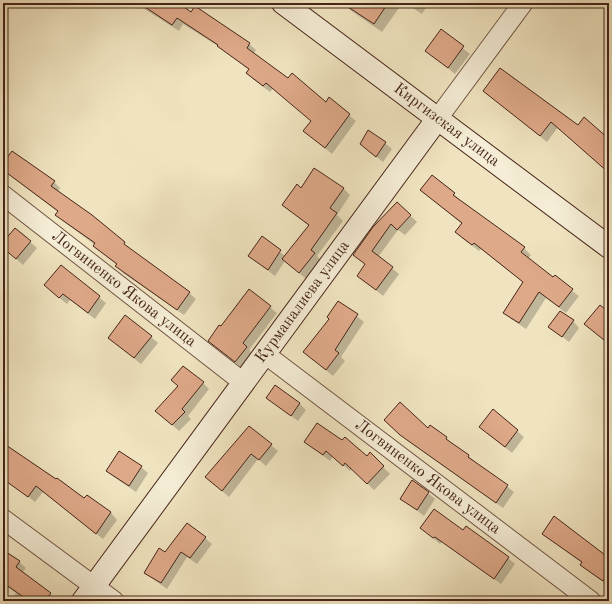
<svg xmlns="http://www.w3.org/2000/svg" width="612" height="604" font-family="'Old Standard TT',serif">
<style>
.shadow{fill:#0003}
.building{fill:#dea989;stroke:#462519}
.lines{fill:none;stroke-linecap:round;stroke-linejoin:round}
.minor-casing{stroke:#705543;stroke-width:21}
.secondary-casing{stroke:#462519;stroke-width:24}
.minor{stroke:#f5edd6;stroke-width:19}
.secondary{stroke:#f5edd6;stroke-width:22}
.labels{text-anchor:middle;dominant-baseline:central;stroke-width:4;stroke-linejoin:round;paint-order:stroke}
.street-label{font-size:16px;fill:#462519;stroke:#f5edd6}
</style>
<rect width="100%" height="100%" fill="#f0e4c0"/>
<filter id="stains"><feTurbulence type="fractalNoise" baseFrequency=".005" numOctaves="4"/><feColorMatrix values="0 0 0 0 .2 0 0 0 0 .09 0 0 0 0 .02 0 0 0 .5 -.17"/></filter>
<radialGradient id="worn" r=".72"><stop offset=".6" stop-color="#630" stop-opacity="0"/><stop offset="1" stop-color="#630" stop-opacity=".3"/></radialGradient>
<path class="shadow" d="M135 3H176L191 14 249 44 256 50 253 54 288 80 326 103 329 99 356 121 332 154 304 131 312 121 273 88 270 92 254 80 247 73 249 70 218 46 183 24 179 31Z
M343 3H399L401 5 382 32 350 10Z
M405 3H429L422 14Z
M441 31 470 54 455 74 427 51Z
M484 91 578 126 609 141V175L605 171 606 169 558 127 547 142Z
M385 143 392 149 383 162 361 144Z
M3 165 54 182 60 188 58 192 91 216 131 250 189 293 196 299 184 315 123 273 117 265 94 246 95 245 63 221 56 215 58 212 8 174 3 169Z
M343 188 350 195 337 215 343 221 317 256 321 260 306 279 285 261 275 276 249 256 262 238 285 256 309 226 283 205 302 189Z
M421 190 454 194 460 201 524 248 531 255 528 259 579 296 566 313 546 298 526 329 511 319 505 313 524 283 481 249 479 251 463 239 456 232 462 224Z
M397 203 417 222 405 235 398 230 378 257 399 274 383 296 358 276 366 265 354 255Z
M15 229 37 248 23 265 3 247V243Z
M61 267 106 303 95 319 70 300 67 304 52 292Z
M249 291 277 313 249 350 253 354 242 368 209 340 221 328Z
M339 302 364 322 341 357 345 361 333 376 304 352 330 319Z
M573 321 579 328 569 342 550 327Z
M151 337 158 343 141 364 109 338Z
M203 383 209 389 188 416 191 419 179 431 163 417Z
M267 398 299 403 306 410 298 421Z
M493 411 524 437 512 453 487 433Z
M391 426 429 429 430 426 514 492 503 508 408 441Z
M249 427 278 451 266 466 258 459 229 497 206 477Z
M305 442 367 457 370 454 390 474 374 490 352 469 350 471 333 456 330 461Z
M3 444 85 499 87 496 111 513 117 520 103 539 43 492 35 502 3 477Z
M119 453 141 467 148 473 136 492 114 477 107 471Z
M413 481 435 499 424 516 401 498Z
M421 528 464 531 508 558 515 564 501 584 442 542 440 544Z
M543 534 609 559V586L588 571 582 563Z
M205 538 212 544 197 564 187 557 167 589 145 573 165 554Z
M3 557 19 562 26 568 22 573 50 594 56 601H10L16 593 3 584Z
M551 596 558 601H547Z"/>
<path class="building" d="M139 3H187L184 7 191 12 195 6 250 43 247 48 288 78 292 73 326 102 329 97 350 114 325 148 303 131 311 121 266 83 263 86 246 73 249 69 217 46 218 45 177 18 172 25Z
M342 3H388L374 24Z
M441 29 464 46 448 68 425 51Z
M500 68 578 125 584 117 609 139V173L551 122 540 136 483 91Z
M368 130 386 142 376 157 360 144Z
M12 151 55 181 51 186 92 215 125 242 124 244 190 292 177 310 115 266 117 264 93 246 95 243 55 215 58 211 3 170V163Z
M314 168 344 188 330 208 337 213 311 250 315 253 299 273 282 259 309 225 282 205 297 184 301 188Z
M432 175 455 193 453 195 525 247 521 252 553 277 555 275 573 289 559 307 539 292 519 323 503 313 523 282 474 243 472 245 455 232 462 223 420 190Z
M397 202 411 215 397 230 391 224 372 251 393 267 376 290 357 276 365 264 353 255 373 227Z
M15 228 31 241 16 259 3 248V242Z
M262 236 281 250 268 270 248 256Z
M61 265 100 296 88 313 63 294 59 298 44 285Z
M249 289 271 306 243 343 247 347 235 362 208 341 219 325 221 326Z
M338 301 358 314 335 350 339 353 326 370 303 352 329 319 327 317Z
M600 305 609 312V344L584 324Z
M560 311 574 320 562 337 548 327Z
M125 315 152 336 134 358 108 338Z
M183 366 204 382 182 409 185 412 172 425 155 411 178 386 171 380Z
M275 385 300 403 291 416 266 398Z
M400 402 428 428 430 425 447 437 446 439 469 455 468 457 508 485 496 503 400 435 384 420Z
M493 409 518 430 505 447 479 427Z
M317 423 342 440 345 437 367 456 370 452 384 466 367 484 345 463 343 466 326 451 323 455 304 442Z
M249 426 272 444 259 460 251 454 222 491 205 477Z
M3 443 56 479 57 478 84 498 87 495 111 512 96 534 36 486 28 497 3 479Z
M119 451 142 466 129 486 106 471Z
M412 480 429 492 417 510 400 499Z
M434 509 463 530 466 526 509 557 494 579 435 537 433 538 420 528Z
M554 516 609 558V572L603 581 580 565 582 562 542 534Z
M187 523 206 537 190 558 181 552 161 583 144 573 159 548 165 552Z
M3 550 20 561 16 567 51 593 45 601H29L5 584 3 586Z"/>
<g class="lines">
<g class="minor-casing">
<g id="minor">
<path d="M438 118 523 3"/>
<path id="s1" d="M3 195 244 383"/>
<path id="s2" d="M265 354 591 601"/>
<path d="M3 519 114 601"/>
</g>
</g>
<g class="secondary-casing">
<g id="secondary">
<path id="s3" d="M283 3 609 247"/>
<path id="s4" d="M83 601 438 118"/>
</g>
</g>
<use href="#minor" class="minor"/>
<use href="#secondary" class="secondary"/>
</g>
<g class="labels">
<g class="street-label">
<text stroke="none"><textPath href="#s3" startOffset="204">Киргизская улица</textPath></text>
<text stroke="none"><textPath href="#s1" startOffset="153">Логвиненко Якова улица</textPath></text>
<text stroke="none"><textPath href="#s4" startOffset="371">Курманалиева улица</textPath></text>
<text stroke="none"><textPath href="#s2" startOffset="204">Логвиненко Якова улица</textPath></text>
</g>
</g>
<rect width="612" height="604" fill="none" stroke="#f0e4c0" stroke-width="16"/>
<rect x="4" y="4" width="604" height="596" fill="none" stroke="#462519" stroke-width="2"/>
<rect x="8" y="8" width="596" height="588" fill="none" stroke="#462519"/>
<rect width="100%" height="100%" filter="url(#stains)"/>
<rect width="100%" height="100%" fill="url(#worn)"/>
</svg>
